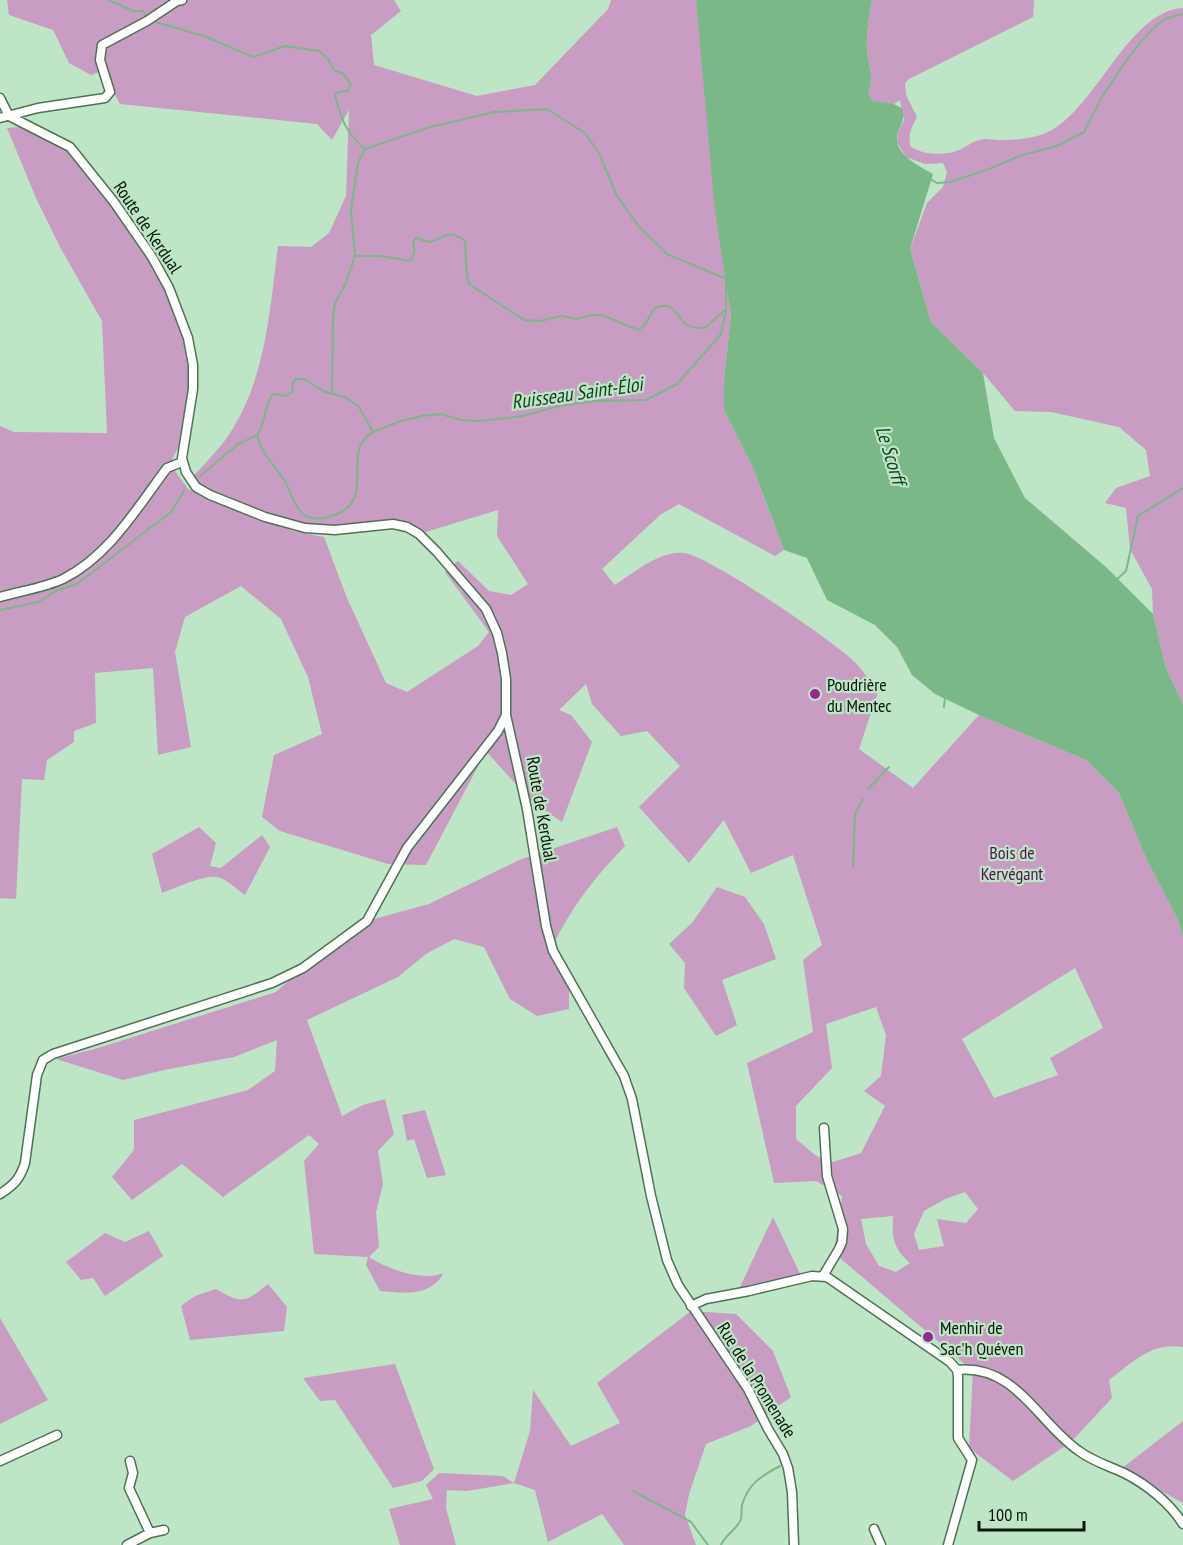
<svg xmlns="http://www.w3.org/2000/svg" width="1183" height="1545" font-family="'PT Sans Narrow',sans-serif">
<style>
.green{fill:#c89cc3;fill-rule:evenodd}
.water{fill:#7bb888}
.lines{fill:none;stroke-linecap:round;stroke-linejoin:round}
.stream{stroke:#7bb888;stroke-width:2}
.minor-casing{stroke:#4f7256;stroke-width:11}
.minor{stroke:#fff;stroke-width:8}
.poi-dot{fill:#93298d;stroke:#bee5c5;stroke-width:2}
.labels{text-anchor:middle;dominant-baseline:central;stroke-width:4.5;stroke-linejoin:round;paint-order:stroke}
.street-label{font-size:18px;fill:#08160b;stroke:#bee5c5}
.poi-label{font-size:18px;fill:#08160b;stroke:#bee5c5;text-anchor:start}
.park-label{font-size:18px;fill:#541251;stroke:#bee5c5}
.water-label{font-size:20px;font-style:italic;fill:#113f1f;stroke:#bee5c5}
</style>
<rect width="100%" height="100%" fill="#bee5c5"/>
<path class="green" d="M7 0H394L401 11 371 35 374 65 477 96 535 85 608 9 611 0H696L731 315 724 380V410L754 470 784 550 775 556 679 504 660 515 602 569 615 585C635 572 659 551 684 553 708 555 835 642 856 663 864 672 871 683 878 692L859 749 913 788 979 715 1086 760 1119 793 1146 858 1177 918 1183 936V1347C1151 1342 1133 1362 1109 1380L1112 1398 1071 1442 1013 1481 969 1448 973 1371 834 1253 842 1196 816 1181 774 1183 747 1063 813 1032 803 960 822 945 793 855 751 873 724 820 689 863 639 807 680 766 647 731 621 736 592 704 586 684 559 710 571 715 592 742 562 822 529 799 486 751 426 865 388 864 280 831 262 817 274 755 322 734 308 677 281 619 241 586 185 617 175 652 191 747 158 755 153 668 95 673 96 723 74 731V742L47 760 44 780 22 779 16 899 0 898V426L14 432 107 433 102 321 60 247 36 198 7 128 30 126 63 142 114 202 169 288 193 365 186 431 170 464 188 489 293 531 324 537 347 598 386 683 407 692 478 646 489 632 445 572 458 561 489 591 511 595 528 584 497 536 498 510 419 534 407 527 321 530 221 500 190 480C204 464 221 448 232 430 266 376 270 308 278 246L311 247 329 233 346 196 349 110 332 140 317 124 120 104 108 82V69L91 75 69 63 53 30 9 15ZM1075 968 1103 1028 1050 1058 1058 1075 994 1098 962 1039ZM876 1007 886 1035 881 1076 864 1091 885 1106 861 1153 830 1163 815 1155 796 1139V1106L832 1068 826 1024ZM965 1192 978 1209 966 1223 937 1219 944 1246 919 1250 914 1234 924 1211 945 1199ZM893 1216C892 1238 893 1248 910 1263L896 1272 879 1266 866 1244 861 1219Z
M872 0H1034L1033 17 909 79 905 83 906 95 917 117C912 127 907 135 911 147 924 155 945 156 959 150 966 147 973 141 980 140 985 138 993 140 998 140 1013 140 1034 139 1048 132 1096 109 1129 10 1183 8V704L1166 668 1153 614 1152 589 1130 549 1126 508 1105 503 1116 488 1150 476 1146 450 1119 427 1051 412 1015 411 983 373 931 322 910 249 927 203 943 187 947 172 943 163 925 164 906 157 897 142 898 132 904 120 900 100 894 104 872 102 868 93C875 75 868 66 867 49 866 33 869 16 872 0Z
M199 827 216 843 210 866 221 868 262 835 270 847 245 895C236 889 227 879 217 877 203 875 176 888 162 893L152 854Z
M617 827 625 846C595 877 575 903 555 941L569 988V1009L537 1016 510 999 484 947 454 939 426 954 398 977 307 1020 342 1116 363 1105 385 1099 394 1134 378 1151 383 1184 376 1212 379 1247 369 1257C386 1268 408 1276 429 1276 435 1276 438 1274 443 1274 430 1297 403 1293 380 1291L366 1265 368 1257 314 1254 304 1161 319 1144 309 1135 223 1197 182 1164 132 1200 112 1177 134 1150V1120L248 1090 275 1071 277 1040 234 1057 164 1070 123 1080 56 1059 98 1048 276 992 303 968 367 921 429 904 519 860Z
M717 887 745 897 764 924 776 959 722 980 737 1025 716 1036 684 988 685 963 669 944 692 923Z
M425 1110 446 1175 427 1178 414 1139 407 1141 402 1115Z
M773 1217 802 1278 739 1289Z
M149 1231 163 1256 105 1296 93 1278 81 1280 66 1262 105 1233 125 1242Z
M268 1284 287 1307 284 1331 190 1340 181 1306 195 1296 216 1289C242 1304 245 1303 268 1284Z
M691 1311 736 1314 773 1351 791 1397 751 1426 706 1444 689 1494 685 1515 696 1545H624L602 1514 548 1542 535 1490 514 1483 467 1491 447 1490 446 1508 456 1545H400L389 1509 433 1499 426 1485 439 1473 503 1476 514 1483 530 1431 533 1390 571 1446 620 1423 597 1383Z
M0 1318 48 1400 0 1424Z
M395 1364 434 1469 422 1481 393 1488 335 1400 320 1401 303 1378Z
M1183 1421V1503L1121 1469Z"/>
<path class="water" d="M696 0H872C869 16 866 33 867 49 868 67 875 75 868 93L872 101 894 104 902 108C905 119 902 122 898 132 891 153 919 166 933 174L910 249 931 322 983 373 994 438 1025 498 1106 567 1153 614 1166 668 1183 704V936L1177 918 1146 858 1119 793 1086 760 979 715 935 694 912 675 897 647 875 625 827 600 807 558 784 550 754 470 724 410V380L731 315 715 211Z"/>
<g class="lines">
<path class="stream" d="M109 0 133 11H143L146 17
M156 22 204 36 253 57 285 46 319 51 328 59 334 70 342 73 351 84 348 91 337 92 335 96C342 120 345 132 365 149L430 127 495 112 547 109 585 133 599 153 617 196 639 227 667 254 729 280
M1100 100C1114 79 1142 35 1161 22 1167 17 1175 16 1183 14
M930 179 937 183 951 182 989 169 1022 155 1057 146 1084 132 1099 103
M355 256H381L410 261C415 254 415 250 413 242L416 238 430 242C446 238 447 228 465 241 466 255 465 270 469 284L524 320 540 321 561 316 577 319 591 315H602L638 330C654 321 647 303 669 306 686 319 678 328 705 328L724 311
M332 394 333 318 335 303 346 283 355 256 351 210 358 163 365 149
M257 435C262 454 272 463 283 478 295 497 295 523 324 518 332 516 340 514 346 509 370 490 343 448 373 432
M200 476 237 445 257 435 261 428 269 400 273 394 286 396 292 392 293 383 296 379H304L325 392 345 397 359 407 373 432 401 421 422 416 440 414 462 420 480 421 523 416 559 406 595 401 646 400 677 384 721 334 726 310V280
M1116 580 1126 571 1138 516 1183 488
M0 610 38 602 56 591 77 584 171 512 184 491
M944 707 945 698
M868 789 889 767
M853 867 855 814 863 799
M633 1491 691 1522 708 1545
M721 1545C725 1535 737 1530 741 1519 742 1515 741 1510 742 1505 748 1484 761 1476 780 1466"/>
<g class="minor-casing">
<path id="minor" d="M0 98 9 116 70 147 114 202 152 257 169 288 188 338 193 365V389L182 458 186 472 196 487 210 495 265 517 305 528 335 530 393 524 407 527 419 534 437 552 486 609 497 633 502 653 506 679V715L527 809 546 926 553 951 624 1076 632 1099 651 1196 667 1260 678 1285 748 1389 768 1429 783 1454 788 1468 792 1492 794 1545
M0 118 38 108 105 98 110 92 100 60 102 45 147 21 177 1 182 0
M0 597C20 591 44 588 63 579 109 556 137 508 167 468L182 462
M0 1194C14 1185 20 1179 25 1163L37 1075 43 1060 53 1054 272 983 303 968 367 921 407 848 498 731 506 715
M823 1276 839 1249 842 1242 843 1229 827 1176 824 1128
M691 1306 706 1299 749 1291 812 1276 827 1277 950 1362 957 1370C1016 1364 1038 1423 1079 1451 1092 1461 1109 1466 1124 1473 1146 1484 1170 1503 1183 1524
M0 1461 57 1435
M130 1461 133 1473 129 1488 150 1533
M874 1529 881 1545
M127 1545 150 1533 164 1530
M948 1545 972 1460 958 1438V1376L957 1370"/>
</g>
<use href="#minor" class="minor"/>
</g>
<g class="poi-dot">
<circle cx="815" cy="694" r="6"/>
<circle cx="928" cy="1337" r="6"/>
</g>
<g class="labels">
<g class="street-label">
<text transform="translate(148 227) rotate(56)">Route de Kerdual</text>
<text transform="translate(542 809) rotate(80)">Route de Kerdual</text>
<text transform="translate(757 1380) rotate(58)">Rue de la Promenade</text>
</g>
<g class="poi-label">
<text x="827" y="684">Poudrière<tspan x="827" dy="21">du Mentec</tspan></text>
<text x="940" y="1327">Menhir de<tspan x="940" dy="21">Sac'h Quéven</tspan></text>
</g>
<g class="park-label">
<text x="1012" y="852">Bois de<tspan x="1012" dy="21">Kervégant</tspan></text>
</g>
<g class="water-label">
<text transform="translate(577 393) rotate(-8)">Ruisseau Saint-Éloi</text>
<text transform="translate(891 455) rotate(73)">Le Scorff</text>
</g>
</g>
<path d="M979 1521v9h105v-9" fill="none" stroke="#08160b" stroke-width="3"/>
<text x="988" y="1521" font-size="18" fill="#08160b" stroke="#bee5c5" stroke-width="4.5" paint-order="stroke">100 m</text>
</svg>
